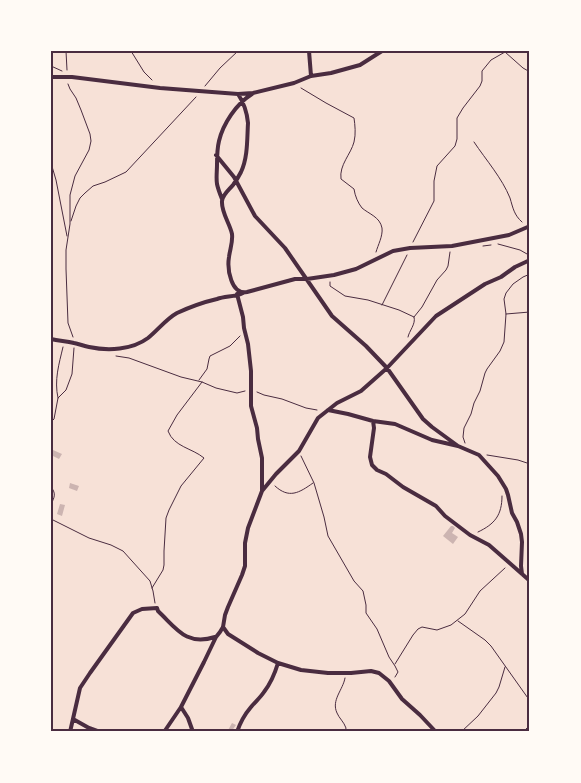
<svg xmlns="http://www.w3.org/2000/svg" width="581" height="783" font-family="'DejaVu Sans',sans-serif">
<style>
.building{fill:#ccb4b1}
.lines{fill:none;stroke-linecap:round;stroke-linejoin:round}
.path{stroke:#4a2c40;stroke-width:1}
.minor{stroke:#4a2c40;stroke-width:4}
.neatline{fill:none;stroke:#4a2c40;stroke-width:2}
</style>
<rect width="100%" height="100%" fill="#f7e1d7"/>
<path class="building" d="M53 450 62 454 59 459 51 455Z
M70 483 79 486 77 491 69 488Z
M60 504 65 505 62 516 57 514Z
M451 526H453L455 528 452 533 458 537 453 544 443 536Z
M232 723 236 725 231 732H227Z"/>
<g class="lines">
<path class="path" d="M66 51 67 70
M131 51 144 72 152 80
M505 52 523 68 530 72
M51 66 62 71
M68 84 70 89 76 98 81 110 90 134 91 141 89 150 75 176 70 195V224L66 250V269L68 323 73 337
M205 86 220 68 238 51
M301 88 326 103 354 118C355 125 356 134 354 142 351 154 339 165 341 179L354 189C355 196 358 203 362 208 369 214 380 217 382 228 383 236 378 245 376 252
M474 142C486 160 502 178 510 198 513 208 514 215 522 222
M51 163 56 180 67 236
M71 221 76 206 80 198 85 193 93 186 105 182 126 172 196 97
M413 242 434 201V181L437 166 455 146 457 139V118L463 108 480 86 482 81V71L491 60 505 52
M498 244 520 250 527 254
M483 246 491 245
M330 282V286L345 296 368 300 399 310 414 317C416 324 409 331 408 337
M382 305 407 255
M506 314 530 312
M414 317 422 307 437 280 446 270 448 266 450 252
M116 356 129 358 181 377 202 382 216 388 237 393 245 391
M199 380 207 369 209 359 210 356 230 346 240 336
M257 392 264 395 282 399 306 408 317 410
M58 398C54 380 59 364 63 347
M51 422 54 419 58 398 66 390 72 374 74 348
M465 443 463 437 464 428 471 414 474 403 480 391 485 373 487 369 500 351 504 342 506 314 504 299 506 293 513 284 523 277 530 274
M487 455 518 460 530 464
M301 456 314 483 324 517 328 536 354 581 363 591 366 605V613L377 629 389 657 395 666 398 672 395 677
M275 486C289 499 299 493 313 483
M51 487C56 493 55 497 51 504
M51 519 89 538 111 545 123 551 150 581 153 591 155 603
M478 532C495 524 502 515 502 496
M152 588 163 570 164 565V551L166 518 169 510 181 486 204 458C192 448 174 447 168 431L177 415 202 382
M458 621 485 640 491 646 530 701
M395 664 413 635 418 629 422 627 437 630 451 625 465 614 480 591 505 568
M345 732 346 728C344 722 339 718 337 713 331 700 343 690 345 678
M461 732 478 716 496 693 499 687 505 667
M523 732 530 725"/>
<path class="minor" d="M309 51 311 76
M51 77H72L160 88 238 94 253 93 294 83 311 76 331 73 360 65 382 51
M238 94C244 103 247 112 248 123 247 139 248 157 241 172 239 176 236 181 233 185 229 190 223 194 222 201 221 212 230 224 232 234 233 242 230 249 229 257 227 269 231 295 247 292L295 279H307L334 275 356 269 393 251 410 248 452 246 509 235 530 226
M216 155 234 177 255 216 285 248 332 316 366 346 387 368 423 419 432 427 458 446
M222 199C220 194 218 189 217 184 216 178 217 171 217 165 217 157 217 149 219 141 223 124 236 104 252 94
M237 294 243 317 244 328 248 344 251 371V406L257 428 258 439 262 458V491
M51 339C59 341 66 341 74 343 79 344 84 346 89 347 108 351 132 350 148 338 158 330 166 319 177 313 190 307 204 302 217 299 226 296 235 297 243 293
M328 410 348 414 373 421 395 424 432 440 458 446 479 455 498 476 506 489 508 495 512 513 517 522 521 534 522 542 521 566 522 574
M373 421 374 428 370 457 372 465 377 470 386 474 403 487 436 506 445 516 470 535 489 545 530 581
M223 627 228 634 258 653 278 663 301 670 328 673H351L371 671 379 673 389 681 402 699 420 715 436 732
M73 719 89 728 100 732
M70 732 80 688 90 673 133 613 142 609 157 608 158 611C177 629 186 646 215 637
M164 732 181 707
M193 732 188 718 181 707 204 662 216 637 220 632 223 627 225 615 228 607 242 575 245 566V543L248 528 262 491 276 474 299 451 318 418 337 403 361 391 387 368 436 316 485 284 501 277 515 267 530 260
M237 732C240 723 245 714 251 707 255 702 260 698 264 692 271 683 275 673 278 663"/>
</g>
<rect width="581" height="783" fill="none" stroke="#fffaf5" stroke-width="105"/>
<rect x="52" y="52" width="476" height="678" class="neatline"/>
</svg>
